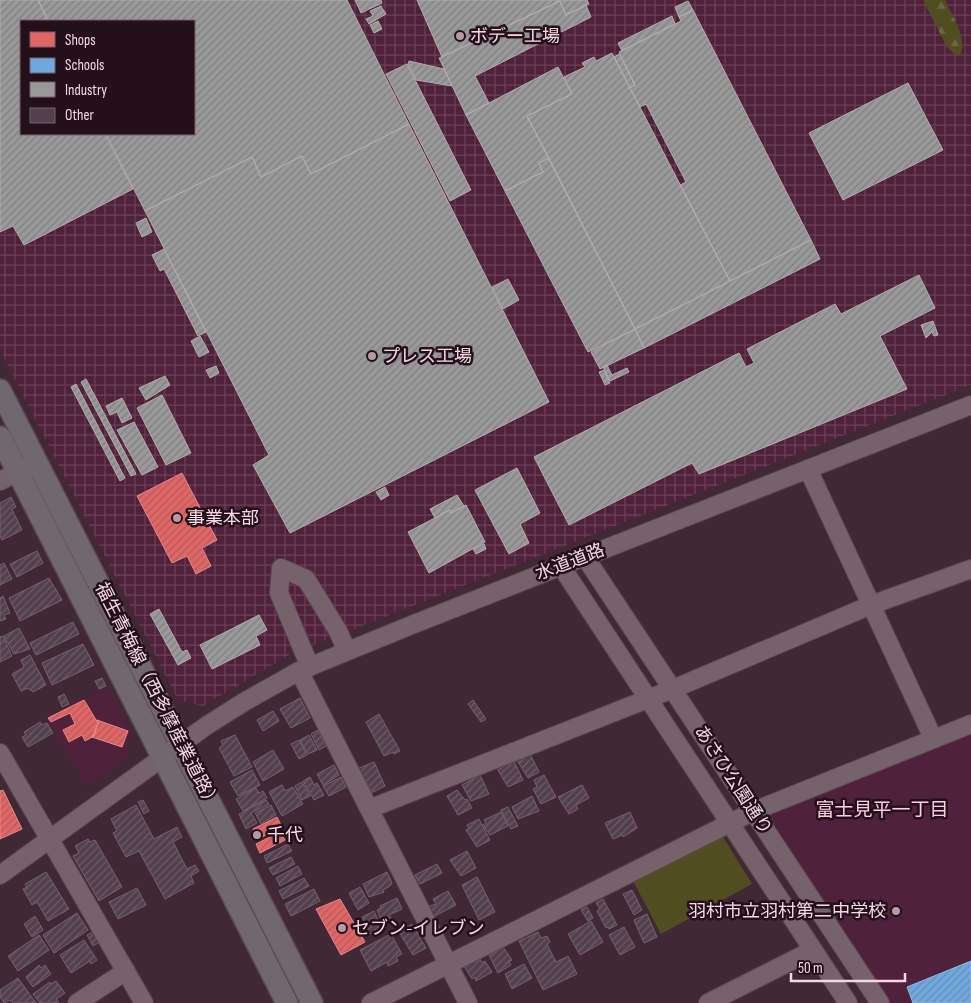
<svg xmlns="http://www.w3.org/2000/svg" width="971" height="1003" font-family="'Sofia Sans Condensed','Noto Sans JP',sans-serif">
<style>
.built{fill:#50213a}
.industrial{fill:url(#industrial-grid);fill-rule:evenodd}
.forest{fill:url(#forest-firs)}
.pitch{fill:#504e20}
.shops{fill:url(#shops-hatch);stroke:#e7888c}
.schools{fill:url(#schools-hatch);stroke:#98b6df}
.industry{fill:url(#industry-hatch);stroke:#b5acb0}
.building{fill:url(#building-hatch);stroke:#75626f}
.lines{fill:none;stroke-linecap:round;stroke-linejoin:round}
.minor-casing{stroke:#5a4550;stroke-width:20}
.major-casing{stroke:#5a4550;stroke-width:24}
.minor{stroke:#76626b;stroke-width:18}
.major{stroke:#70686e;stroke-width:21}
.poi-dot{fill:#b69aa7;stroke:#24101a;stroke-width:2}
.labels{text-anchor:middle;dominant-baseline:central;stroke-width:5;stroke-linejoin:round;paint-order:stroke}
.poi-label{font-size:18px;fill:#f6d8e5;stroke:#24101a;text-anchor:start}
.street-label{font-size:18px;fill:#f6d8e5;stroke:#24101a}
.neighbourhood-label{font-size:19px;fill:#fbcbe1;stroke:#24101a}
</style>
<defs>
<pattern id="industrial-grid" width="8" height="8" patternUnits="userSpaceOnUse" patternTransform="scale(1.25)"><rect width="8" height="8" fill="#50213a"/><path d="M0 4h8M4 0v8" fill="none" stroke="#6a4056"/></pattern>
<pattern id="forest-firs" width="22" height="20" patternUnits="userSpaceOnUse" patternTransform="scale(1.25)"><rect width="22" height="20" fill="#504e20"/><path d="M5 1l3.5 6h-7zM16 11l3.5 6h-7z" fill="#6a6740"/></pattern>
<pattern id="shops-hatch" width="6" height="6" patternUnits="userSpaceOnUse" patternTransform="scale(1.25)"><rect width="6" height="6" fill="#e06666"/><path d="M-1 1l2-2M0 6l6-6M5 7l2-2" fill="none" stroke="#b35b5c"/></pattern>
<pattern id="schools-hatch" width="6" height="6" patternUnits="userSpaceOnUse" patternTransform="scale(1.25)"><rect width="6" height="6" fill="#6fa8dc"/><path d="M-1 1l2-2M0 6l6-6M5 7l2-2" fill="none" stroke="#668eb6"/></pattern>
<pattern id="industry-hatch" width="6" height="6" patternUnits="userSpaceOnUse" patternTransform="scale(1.25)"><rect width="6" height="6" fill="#999"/><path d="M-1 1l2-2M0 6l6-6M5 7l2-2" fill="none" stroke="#817f80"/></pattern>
<pattern id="building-hatch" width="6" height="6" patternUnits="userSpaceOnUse" patternTransform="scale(1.25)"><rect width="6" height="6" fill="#52404c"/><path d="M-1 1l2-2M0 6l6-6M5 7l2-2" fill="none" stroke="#6c5b66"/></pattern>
</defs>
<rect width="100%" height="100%" fill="#402834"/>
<path class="built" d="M108 687 132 734 126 759 87 787 46 718Z
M971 730V1003H882L760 819Z"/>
<path class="industrial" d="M0 0H971V385L291 654 203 706 178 700 0 350ZM21 21H194V134H21Z"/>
<path class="forest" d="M923 0H945C952 16 967 36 961 54L955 55 947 47Z"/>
<path class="pitch" d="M720 832 752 884 661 934 631 877Z"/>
<path class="shops" d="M182 473 217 540 202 548 211 566 196 574 187 556 172 563 137 496Z
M84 700 98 723 94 736 85 741 82 735 69 742 63 730 75 724 70 713 51 722 48 718Z
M97 720 128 731 122 747 92 737 98 723Z
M3 790 22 829 0 839V791Z
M277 817 282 827 258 839 253 829Z
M280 832 285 840 260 853 256 844Z
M340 899 365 942 341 955 316 909Z"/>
<path class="schools" d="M971 961V1003H913L907 987Z"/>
<path class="industry" d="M0 0H38L48 21H21V134H105L133 189 24 245 13 226 0 232Z
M38 0H347L409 124 311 174 302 156 261 177 252 157 145 211 106 134H194V21H49Z
M355 0H381L382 3 361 13Z
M417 0H587L589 4 566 15 560 1 442 57Z
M560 1 566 15 586 5 591 17 475 76 489 103 466 115 439 58Z
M688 1 693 10 679 17 675 7Z
M381 6 386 14 369 24 366 19 373 16 370 11Z
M693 10 811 240 730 281 680 185 686 182 646 104 640 107 630 88 635 85 619 52 681 21 679 17Z
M672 16 675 24 622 51 618 43Z
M378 21 382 29 374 33 370 25Z
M612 53 730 281 635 329 527 116 572 94 564 77 585 67 582 63 594 57 596 61Z
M619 54 635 85 630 88 614 57Z
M409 61 444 69 452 86 416 80 408 64Z
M407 64 471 190 450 201 386 74Z
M558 67 572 94 527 116 549 158 539 163 543 172 505 191 466 115Z
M908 83 943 150 843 200 809 133Z
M409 124 549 402 290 533 253 465 269 455 145 211 252 157 261 177 302 156 311 174Z
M549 158 635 329 588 352 505 191 543 172 539 163Z
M146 218 152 232 142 237 136 223Z
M811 240 820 259 644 348 635 329Z
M164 249 206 332 198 336 164 269 160 271 152 255Z
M919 275 935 308 880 336 907 389 699 474 692 463 569 525 534 457 739 353 746 367 754 363 747 349 835 304 841 314Z
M508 279 519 300 503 309 492 287Z
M933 321 938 335 934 336 932 332 926 338 921 325Z
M635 329 644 348 600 369 591 352Z
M200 336 209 352 199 357 191 341Z
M607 365 612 375 627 368 629 372 610 381 603 367Z
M216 366 219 373 210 378 206 370Z
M604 370 610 383 605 385 599 372Z
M165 376 170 385 146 400 139 388Z
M86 379 136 474 131 476 81 382Z
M76 384 125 478 120 481 71 387Z
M162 395 191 453 166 465 137 408Z
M122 398 132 418 122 423 117 412 110 415 106 406Z
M134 422 158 467 142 475 117 430Z
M517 468 540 513 520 524 529 543 509 554 475 490Z
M385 487 389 495 381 500 376 492Z
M457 495 464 506 451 513 450 510 435 518 430 509Z
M466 505 485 542 429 573 408 532 450 510 451 513Z
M484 544 486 549 476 554 473 549Z
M159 609 182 652 187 650 191 658 178 665 150 614Z
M259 615 267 630 256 636 260 645 212 669 200 645Z"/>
<path class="building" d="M11 497 16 507 12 509 22 530 2 540 0 536V503Z
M37 551 43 563 17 577 10 564Z
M4 563 12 579 0 585V565Z
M49 578 62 600 20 621 9 598Z
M3 596 10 613 4 615 6 619 0 621V598Z
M73 622 79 634 36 655 30 643Z
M19 628 30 649 14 654 4 636Z
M3 636 12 656 0 662V637Z
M83 644 94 665 52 685 42 663Z
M30 655 46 685 33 692 28 688 21 691 12 674 24 667 21 660Z
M102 678 106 686 99 689 95 681Z
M64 694 69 704 62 707 58 697Z
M300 698 310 718 291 728 280 709Z
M473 700 486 719 481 722 468 704Z
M273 711 279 721 263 731 257 720Z
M379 714 400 751 394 754 393 752 384 756 366 722Z
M40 722 42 725 47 723 53 733 28 747 22 737 26 735 24 732Z
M318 730 326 746 319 750 311 734Z
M235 735 252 767 234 776 219 748 223 745 221 741Z
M309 735 317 750 308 754 300 740Z
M299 740 307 755 299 759 291 744Z
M273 750 284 769 263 781 253 762Z
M530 754 539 772 528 778 517 760Z
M513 759 523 780 508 787 498 770 503 767 502 765Z
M374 762 385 786 371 793 359 768Z
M334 765 339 775 323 785 317 774Z
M252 770 260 785 238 796 230 782Z
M480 775 489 794 471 801 462 785Z
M544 775 556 797 541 804 533 789 537 787 534 780Z
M310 777 314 785 317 783 324 795 314 800 303 781Z
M341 777 346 787 329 796 323 786Z
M302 782 310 796 302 800 295 786Z
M282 785 285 791 293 787 303 804 282 816 269 792Z
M582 785 589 798 576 805 578 809 569 814 558 797Z
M256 788 259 793 263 791 267 798 243 811 236 799Z
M457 790 465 800 467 799 472 808 458 815 447 796Z
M532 796 539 811 518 819 512 807Z
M143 800 149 811 144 814 138 802Z
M266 800 269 804 251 813 257 823 246 829 239 814Z
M136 805 154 839 177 827 182 837 173 842 187 869 195 865 199 871 191 876 194 883 165 899 139 851 126 857 113 833 117 831 111 819Z
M271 805 276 815 261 824 255 813Z
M508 807 518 826 511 829 501 810Z
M501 812 508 826 490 835 483 825 486 823 484 820Z
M630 812 637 828 623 837 622 835 613 839 605 823Z
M479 819 490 840 477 847 466 830 469 829 467 825Z
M88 839 90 842 95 840 122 887 99 901 73 856 79 853 75 846Z
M288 844 292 851 267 863 264 856Z
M467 851 476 868 461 876 450 860Z
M291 857 295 864 273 875 269 868Z
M437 864 442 873 420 884 415 875Z
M298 866 302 874 280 886 276 878Z
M46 872 69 909 48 921 37 902 32 905 23 889 27 887 25 884Z
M387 872 392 883 390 886 383 890 384 892 369 897 363 884Z
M477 877 495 912 479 920 462 885Z
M304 878 309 886 283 899 279 891Z
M360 887 369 903 358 910 349 893Z
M137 888 146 905 118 919 109 902Z
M314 889 320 901 291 916 285 904Z
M632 890 642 910 634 915 623 894Z
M448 891 456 905 433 917 428 907 436 904 433 899Z
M397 898 402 909 389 915 391 918 382 922 377 910 381 908 380 906Z
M603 899 617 925 609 929 608 927 606 928 597 911 600 909 596 903Z
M587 907 593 918 588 921 581 910Z
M374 911 382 928 370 934 362 917Z
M77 913 88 930 54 953 43 935Z
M647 914 657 937 644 943 634 920Z
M35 916 43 930 32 937 24 924Z
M591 921 603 942 580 955 568 934Z
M412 924 426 948 413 955 399 932Z
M624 927 635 947 620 955 609 935Z
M96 930 102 941 93 946 87 935Z
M538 932 541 938 547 936 550 942 547 944 556 962 568 956 577 974 543 990 519 941Z
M391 934 402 954 396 957 398 961 388 966 387 962 371 971 360 950Z
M39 935 49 950 18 971 8 956Z
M84 940 97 960 91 964 90 961 71 973 60 955Z
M503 947 512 960 509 961 511 965 498 973 489 955Z
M479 957 482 963 485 961 492 972 476 981 475 977 472 979 464 966Z
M524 964 532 978 512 989 505 974Z
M39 965 41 968 45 965 51 974 33 987 26 977Z
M18 978 36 1003H13L10 1000 4 1003 0 997V990Z
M56 981 65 993 56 999 59 1003H40L33 994 50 982 51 984Z"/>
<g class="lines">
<g class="minor-casing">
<path id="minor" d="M808 469 933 738
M0 481 30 466
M585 557 880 1003
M561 566 848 1003
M310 667 279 593 281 568 306 579 338 631 347 651
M299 671 468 1003
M0 753 144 1003
M369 809 673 689 871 605 971 569
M0 875 206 726 244 702 299 671 414 624 971 405
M77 1003 126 971
M371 1003 754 811 971 724
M708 1003 813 950"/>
</g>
<g class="major-casing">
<path id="major" d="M0 390 312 1003
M0 437 287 1003"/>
</g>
<use href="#minor" class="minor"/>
<use href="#major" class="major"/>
</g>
<g class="poi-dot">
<circle cx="460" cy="36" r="5"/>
<circle cx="372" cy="356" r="5"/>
<circle cx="177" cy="518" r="5"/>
<circle cx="257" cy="835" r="5"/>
<circle cx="896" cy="911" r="5"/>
<circle cx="342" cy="928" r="5"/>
</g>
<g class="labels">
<g class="poi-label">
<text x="470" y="36">ボデー工場</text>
<text x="382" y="356">プレス工場</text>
<text x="187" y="518">事業本部</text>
<text x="267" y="835">千代</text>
<text x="886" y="911" text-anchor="end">羽村市立羽村第二中学校</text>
<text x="352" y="928">セブン-イレブン</text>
</g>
<g class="street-label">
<text transform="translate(570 562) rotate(-21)">水道道路</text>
<text transform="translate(157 696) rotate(63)">福生青梅線（西多摩産業道路）</text>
<text transform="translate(733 780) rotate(57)">あさひ公園通り</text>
</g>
<g class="neighbourhood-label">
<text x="882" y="810">富士見平一丁目</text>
</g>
</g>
<rect x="20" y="20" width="175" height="115" fill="#24101a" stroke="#78606b"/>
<rect x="30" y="32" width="25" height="15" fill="#e06666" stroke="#78606b"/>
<text x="65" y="45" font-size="15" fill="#f6d8e5">Shops</text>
<rect x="30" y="58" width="25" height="15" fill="#6fa8dc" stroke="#78606b"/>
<text x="65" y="70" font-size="15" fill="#f6d8e5">Schools</text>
<rect x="30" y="82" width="25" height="15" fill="#999999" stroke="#78606b"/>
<text x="65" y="95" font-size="15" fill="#f6d8e5">Industry</text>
<rect x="30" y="108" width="25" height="15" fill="#52404c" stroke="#78606b"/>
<text x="65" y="120" font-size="15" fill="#f6d8e5">Other</text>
<path d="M791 973v8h114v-8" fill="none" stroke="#f6d8e5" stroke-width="2.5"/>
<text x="798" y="973" font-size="15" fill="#f6d8e5" stroke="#24101a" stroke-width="4" paint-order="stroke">50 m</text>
</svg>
